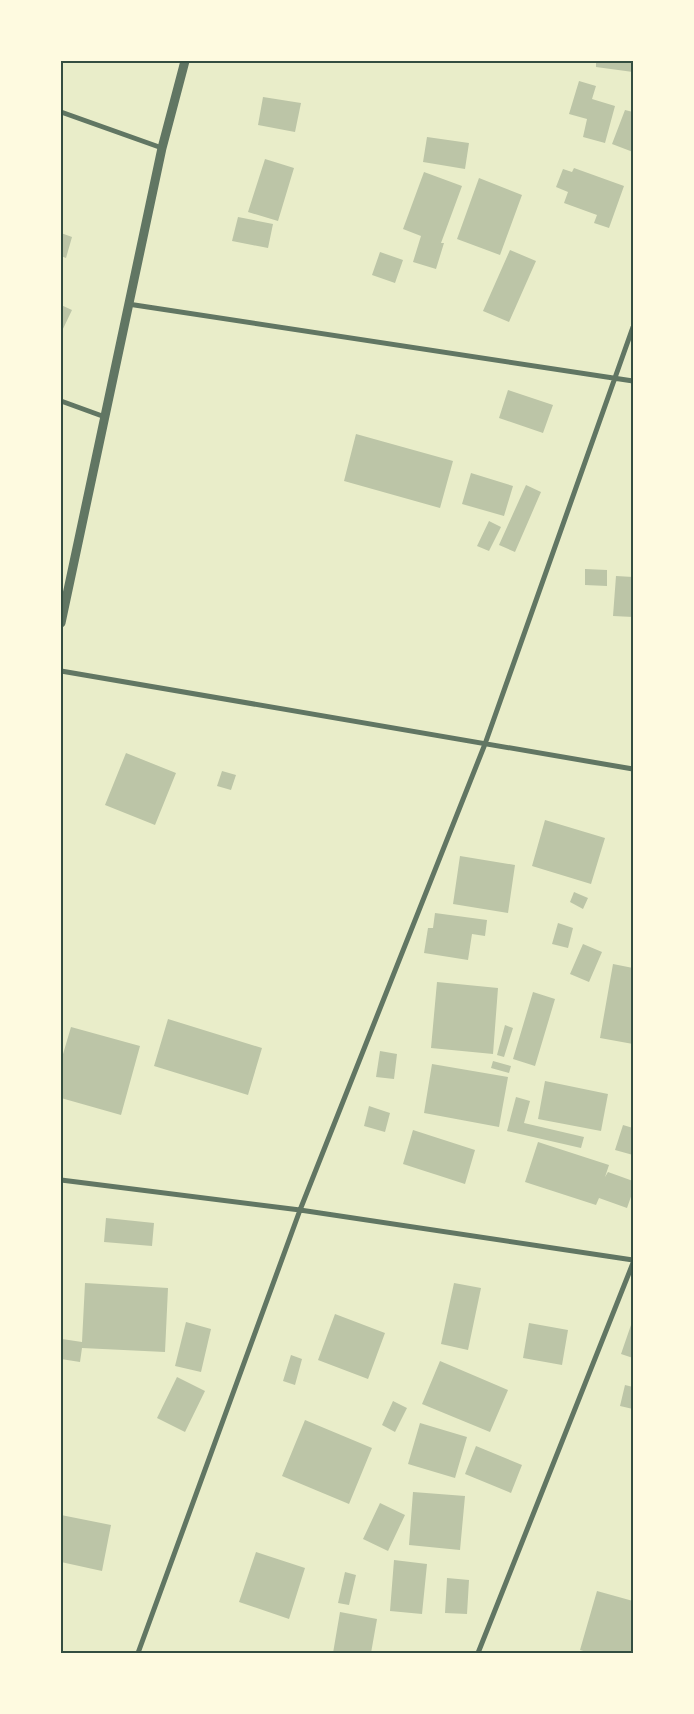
<svg xmlns="http://www.w3.org/2000/svg" width="694" height="1714" font-family="'Sofia Sans Condensed',sans-serif">
<style>
.building{fill:#bcc5a7}
.lines{fill:none;stroke-linecap:round;stroke-linejoin:round}
.minor{stroke:#617663;stroke-width:5}
.tertiary{stroke:#617663;stroke-width:9}
.neatline{fill:none;stroke:#344e41;stroke-width:2}
</style>
<rect width="100%" height="100%" fill="#e9edc9"/>
<path class="building" d="M596 61H633V72L596 67Z
M579 81 596 86 592 99 615 106 605 143 583 137 587 119 569 114Z
M263 97 301 103 295 132 258 125Z
M625 110 633 112V152L612 144Z
M427 137 469 143 465 169 423 162Z
M265 159 294 168 278 221 248 212Z
M574 168 624 186 609 228 594 223 597 215 564 203 568 192 556 187 563 169 572 172Z
M424 172 462 186 441 243H444L436 269 413 262 421 236 403 229Z
M479 178 522 195 500 255 457 239Z
M238 217 273 224 268 248 232 241Z
M61 233 72 237 66 258 61 256Z
M510 250 536 261 509 322 483 311Z
M380 252 403 260 395 283 372 275Z
M61 305 72 310 61 333Z
M508 390 553 405 543 433 499 418Z
M356 434 453 461 440 508 344 481Z
M471 473 513 486 504 516 462 504Z
M526 485 541 492 515 552 499 545Z
M489 521 501 527 489 551 477 546Z
M585 569 607 570V586L585 585Z
M616 576 633 577V617L613 616Z
M126 753 176 773 155 825 105 805Z
M222 771 236 775 231 790 217 786Z
M545 820 605 838 591 884 532 866Z
M460 856 515 865 508 913 453 904Z
M574 892 588 898 583 909 570 902Z
M435 913 487 920 485 936 472 934 468 960 424 953 428 928H433Z
M558 923 573 928 568 948 552 944Z
M583 944 602 952 589 982 570 974Z
M613 964 633 968V1044L600 1038Z
M437 982 498 988 493 1054 431 1048Z
M533 992 555 999 535 1066 513 1059Z
M168 1019 262 1048 248 1095 154 1066Z
M505 1025 513 1028 504 1057 497 1055Z
M71 1027 140 1046 121 1115 61 1098V1061Z
M380 1051 397 1054 394 1079 376 1077Z
M493 1061 511 1066 509 1073 491 1068Z
M432 1064 508 1077 499 1127 424 1113Z
M545 1081 608 1094 601 1131 538 1119Z
M516 1097 530 1101 524 1123 584 1137 581 1148 507 1131Z
M369 1106 390 1113 385 1132 364 1126Z
M623 1125 633 1128V1155L615 1150Z
M413 1130 475 1150 465 1184 403 1164Z
M538 1142 609 1165 605 1177 608 1172 633 1181V1191L627 1208 599 1198 596 1205 525 1182Z
M106 1218 154 1223 152 1246 104 1242Z
M85 1283 168 1288 165 1352 82 1348 80 1362 61 1359 62 1339 82 1342Z
M454 1283 481 1288 468 1350 441 1344Z
M335 1314 385 1333 368 1379 318 1360Z
M186 1322 211 1329 201 1372 175 1366Z
M529 1323 568 1330 562 1365 523 1358Z
M631 1325H633V1358L621 1354Z
M291 1355 302 1359 295 1385 283 1381Z
M440 1361 508 1390 490 1432 422 1404Z
M177 1377 205 1391 185 1432 157 1418Z
M625 1385 633 1387V1409L620 1406Z
M393 1401 407 1408 395 1432 382 1425Z
M305 1420 372 1448 349 1504 282 1476Z
M420 1423 467 1437 455 1478 408 1464Z
M476 1446 522 1465 511 1493 465 1474Z
M413 1492 465 1496 460 1550 409 1545Z
M380 1503 405 1515 388 1551 363 1539Z
M61 1515 111 1525 102 1571 61 1562Z
M256 1552 305 1568 289 1619 239 1602Z
M394 1560 427 1564 422 1614 390 1611Z
M345 1572 356 1575 349 1605 338 1603Z
M447 1578 469 1580 467 1614 445 1613Z
M597 1591 633 1601 632 1653H590L580 1650Z
M340 1612 377 1619 371 1653H333Z"/>
<g class="lines">
<path class="minor" d="M61 112 162 148
M128 304 633 381
M61 401 105 417
M61 671 633 769
M61 1180 300 1210 633 1260
M138 1653 300 1210 485 744 633 327
M478 1653 633 1263"/>
<path class="tertiary" d="M61 623 162 148 185 61"/>
</g>
<rect width="694" height="1714" fill="none" stroke="#fefae0" stroke-width="125"/>
<rect x="62" y="62" width="570" height="1590" class="neatline"/>
</svg>
